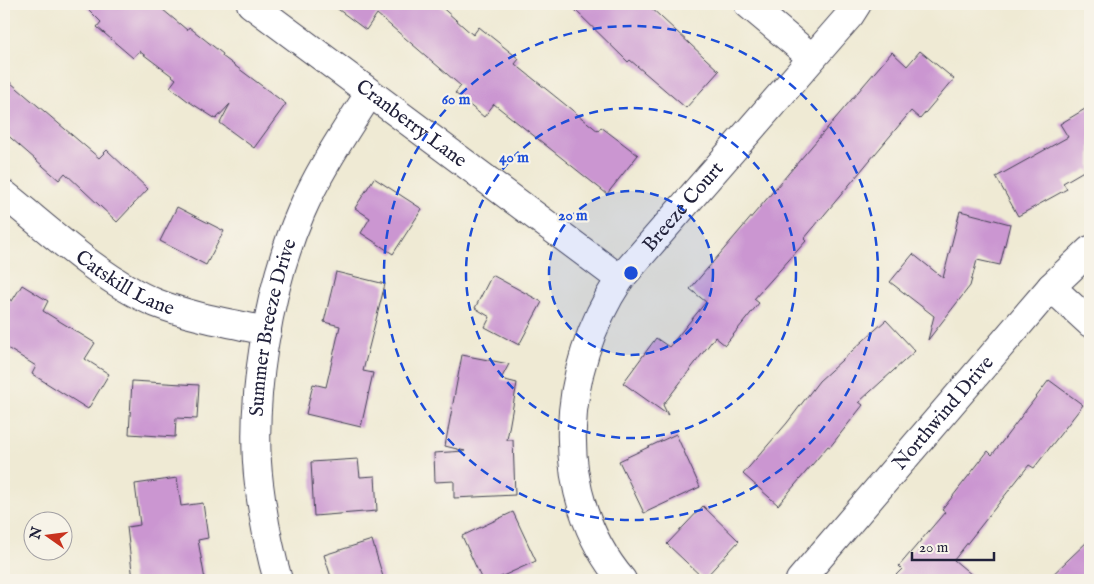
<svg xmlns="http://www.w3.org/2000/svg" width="1094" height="584" font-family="'IM FELL English',serif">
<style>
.building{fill:#cb96d1}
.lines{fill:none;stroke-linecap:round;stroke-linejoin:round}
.minor-casing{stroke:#414052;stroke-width:30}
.minor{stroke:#fff;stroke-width:28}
.ring{fill:none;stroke:#1d4ed8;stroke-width:2.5;stroke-dasharray:9 6}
.labels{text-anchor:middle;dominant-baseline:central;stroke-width:4.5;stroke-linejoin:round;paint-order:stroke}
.street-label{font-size:20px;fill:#22223b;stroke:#f7f3e8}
.centre{fill:#1d4ed8;stroke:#f7f3e8;stroke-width:2.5}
.ring-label{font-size:15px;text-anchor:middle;font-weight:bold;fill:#1d4ed8;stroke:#f7f3e8;stroke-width:4.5;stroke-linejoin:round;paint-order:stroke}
</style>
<rect width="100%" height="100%" fill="#f7f3e8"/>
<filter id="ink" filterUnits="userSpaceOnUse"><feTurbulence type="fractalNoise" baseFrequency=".02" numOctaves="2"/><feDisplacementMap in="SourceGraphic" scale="10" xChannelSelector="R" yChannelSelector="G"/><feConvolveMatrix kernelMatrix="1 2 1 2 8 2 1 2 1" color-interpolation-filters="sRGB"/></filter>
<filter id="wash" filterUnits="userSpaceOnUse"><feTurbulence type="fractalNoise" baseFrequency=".0096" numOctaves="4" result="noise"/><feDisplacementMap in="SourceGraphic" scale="20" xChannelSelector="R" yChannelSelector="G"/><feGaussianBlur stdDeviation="1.12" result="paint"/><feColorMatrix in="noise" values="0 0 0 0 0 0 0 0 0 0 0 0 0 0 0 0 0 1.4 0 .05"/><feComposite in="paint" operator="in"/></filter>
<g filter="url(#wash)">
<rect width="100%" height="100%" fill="#efead4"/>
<g id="blocks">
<path class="building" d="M83 4H156L187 30 189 27 223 54 222 56 286 104 254 148 220 123 230 104 216 119 188 101 170 87 176 79 139 51 133 58 97 27 101 22Z
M331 4H438L473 35 479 27 519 59 515 64 598 131 601 127 638 155 607 194 494 104 484 117 455 93 461 86 377 14 366 30Z
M569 4H647L719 71 686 108 630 60 628 62Z
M920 51 954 79 920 119 911 111 804 239 806 241 754 299 759 303 725 345 715 337 663 405 668 415 623 383 656 338 669 347 706 302 690 289 892 52 907 66Z
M4 77 99 158 107 150 148 189 117 222 65 173 59 180 4 132Z
M1090 106V174L1087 169 1063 183 1067 189 1018 216 996 177 1068 137 1060 124Z
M374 178 422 209 393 254 361 233 370 218 355 208Z
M177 207 224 231 206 265 160 241Z
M960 211 1010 224 1000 265 977 260 970 286 928 340 934 316 890 282 913 254 943 278Z
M336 272 385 284 363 371 373 373 361 427 306 414 313 384 326 387 340 326 324 322Z
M492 275 542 302 519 345 485 327 490 317 475 308Z
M22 285 48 301 43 311 95 343 85 359 109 374 88 409 32 374 36 366 4 346V296L12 301Z
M886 320 915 351 859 402 863 405 830 447 828 446 778 505 743 474 787 423 819 381Z
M462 355 509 364 501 379 517 383 507 440H513L515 495 454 498V481L435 482 434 453 465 451 445 446Z
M1049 380 1083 405 1034 468 1029 465 954 560 978 580H891L902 569 899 566 945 512 942 510 988 451 992 455Z
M132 381 199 385 197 419 176 418 175 437 129 434Z
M676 434 700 487 644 513 619 461Z
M358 459 360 477 375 476 377 511 314 516 311 462Z
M177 478 181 506 203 503 208 538 198 540 205 580H133L127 527 140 525 135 484Z
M703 506 739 541 704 579 667 544Z
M513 512 536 561 494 580H482L462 536Z
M1090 539V580H1047Z
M372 540 384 580H332L324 555Z"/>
</g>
</g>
<g filter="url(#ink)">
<use href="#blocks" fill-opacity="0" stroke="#414052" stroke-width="1"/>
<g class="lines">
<g class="minor-casing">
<g id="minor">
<path id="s1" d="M251 4 620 279"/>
<path d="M748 4 811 57"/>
<path id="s2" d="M4 194C48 229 104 282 156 303 192 317 230 323 267 331"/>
<path d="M1051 287 1090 323"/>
<path id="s3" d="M278 580C269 549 263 516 259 484 249 402 268 288 301 212 319 170 345 132 369 94"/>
<path id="s4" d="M622 580C550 494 561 368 620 279L850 15 857 4"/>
<path id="s5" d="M800 580 1051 287 1090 250"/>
</g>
</g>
<use href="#minor" class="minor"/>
</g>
</g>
<circle cx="631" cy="273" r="82" fill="#1d4ed8" fill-opacity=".12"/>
<g class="ring">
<circle cx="631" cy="273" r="82"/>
<circle cx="631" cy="273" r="165"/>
<circle cx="631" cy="273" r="247"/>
</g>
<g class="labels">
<g class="street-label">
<text stroke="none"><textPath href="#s1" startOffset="200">Cranberry Lane</textPath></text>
<text stroke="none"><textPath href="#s4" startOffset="418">Breeze Court</textPath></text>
<text stroke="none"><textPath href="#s2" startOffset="151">Catskill Lane</textPath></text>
<text stroke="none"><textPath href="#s3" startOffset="256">Summer Breeze Drive</textPath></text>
<text stroke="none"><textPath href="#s5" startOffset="220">Northwind Drive</textPath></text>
</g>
</g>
<circle cx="631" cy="273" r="8" class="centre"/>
<g class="ring-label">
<text x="456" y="104">60 m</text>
<text x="514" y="162">40 m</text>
<text x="573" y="220">20 m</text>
</g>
<rect width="1094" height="584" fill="none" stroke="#f7f3e8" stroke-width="20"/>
<g transform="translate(48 536) rotate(284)"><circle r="24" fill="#f7f3e8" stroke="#a29fa3"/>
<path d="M0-4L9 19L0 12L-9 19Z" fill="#c8321e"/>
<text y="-8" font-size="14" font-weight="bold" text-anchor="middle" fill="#22223b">N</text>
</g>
<path d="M912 552v8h82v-8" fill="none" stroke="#22223b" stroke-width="2.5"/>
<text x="919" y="552" font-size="15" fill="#22223b" stroke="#f7f3e8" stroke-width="4" paint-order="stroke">20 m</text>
</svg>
